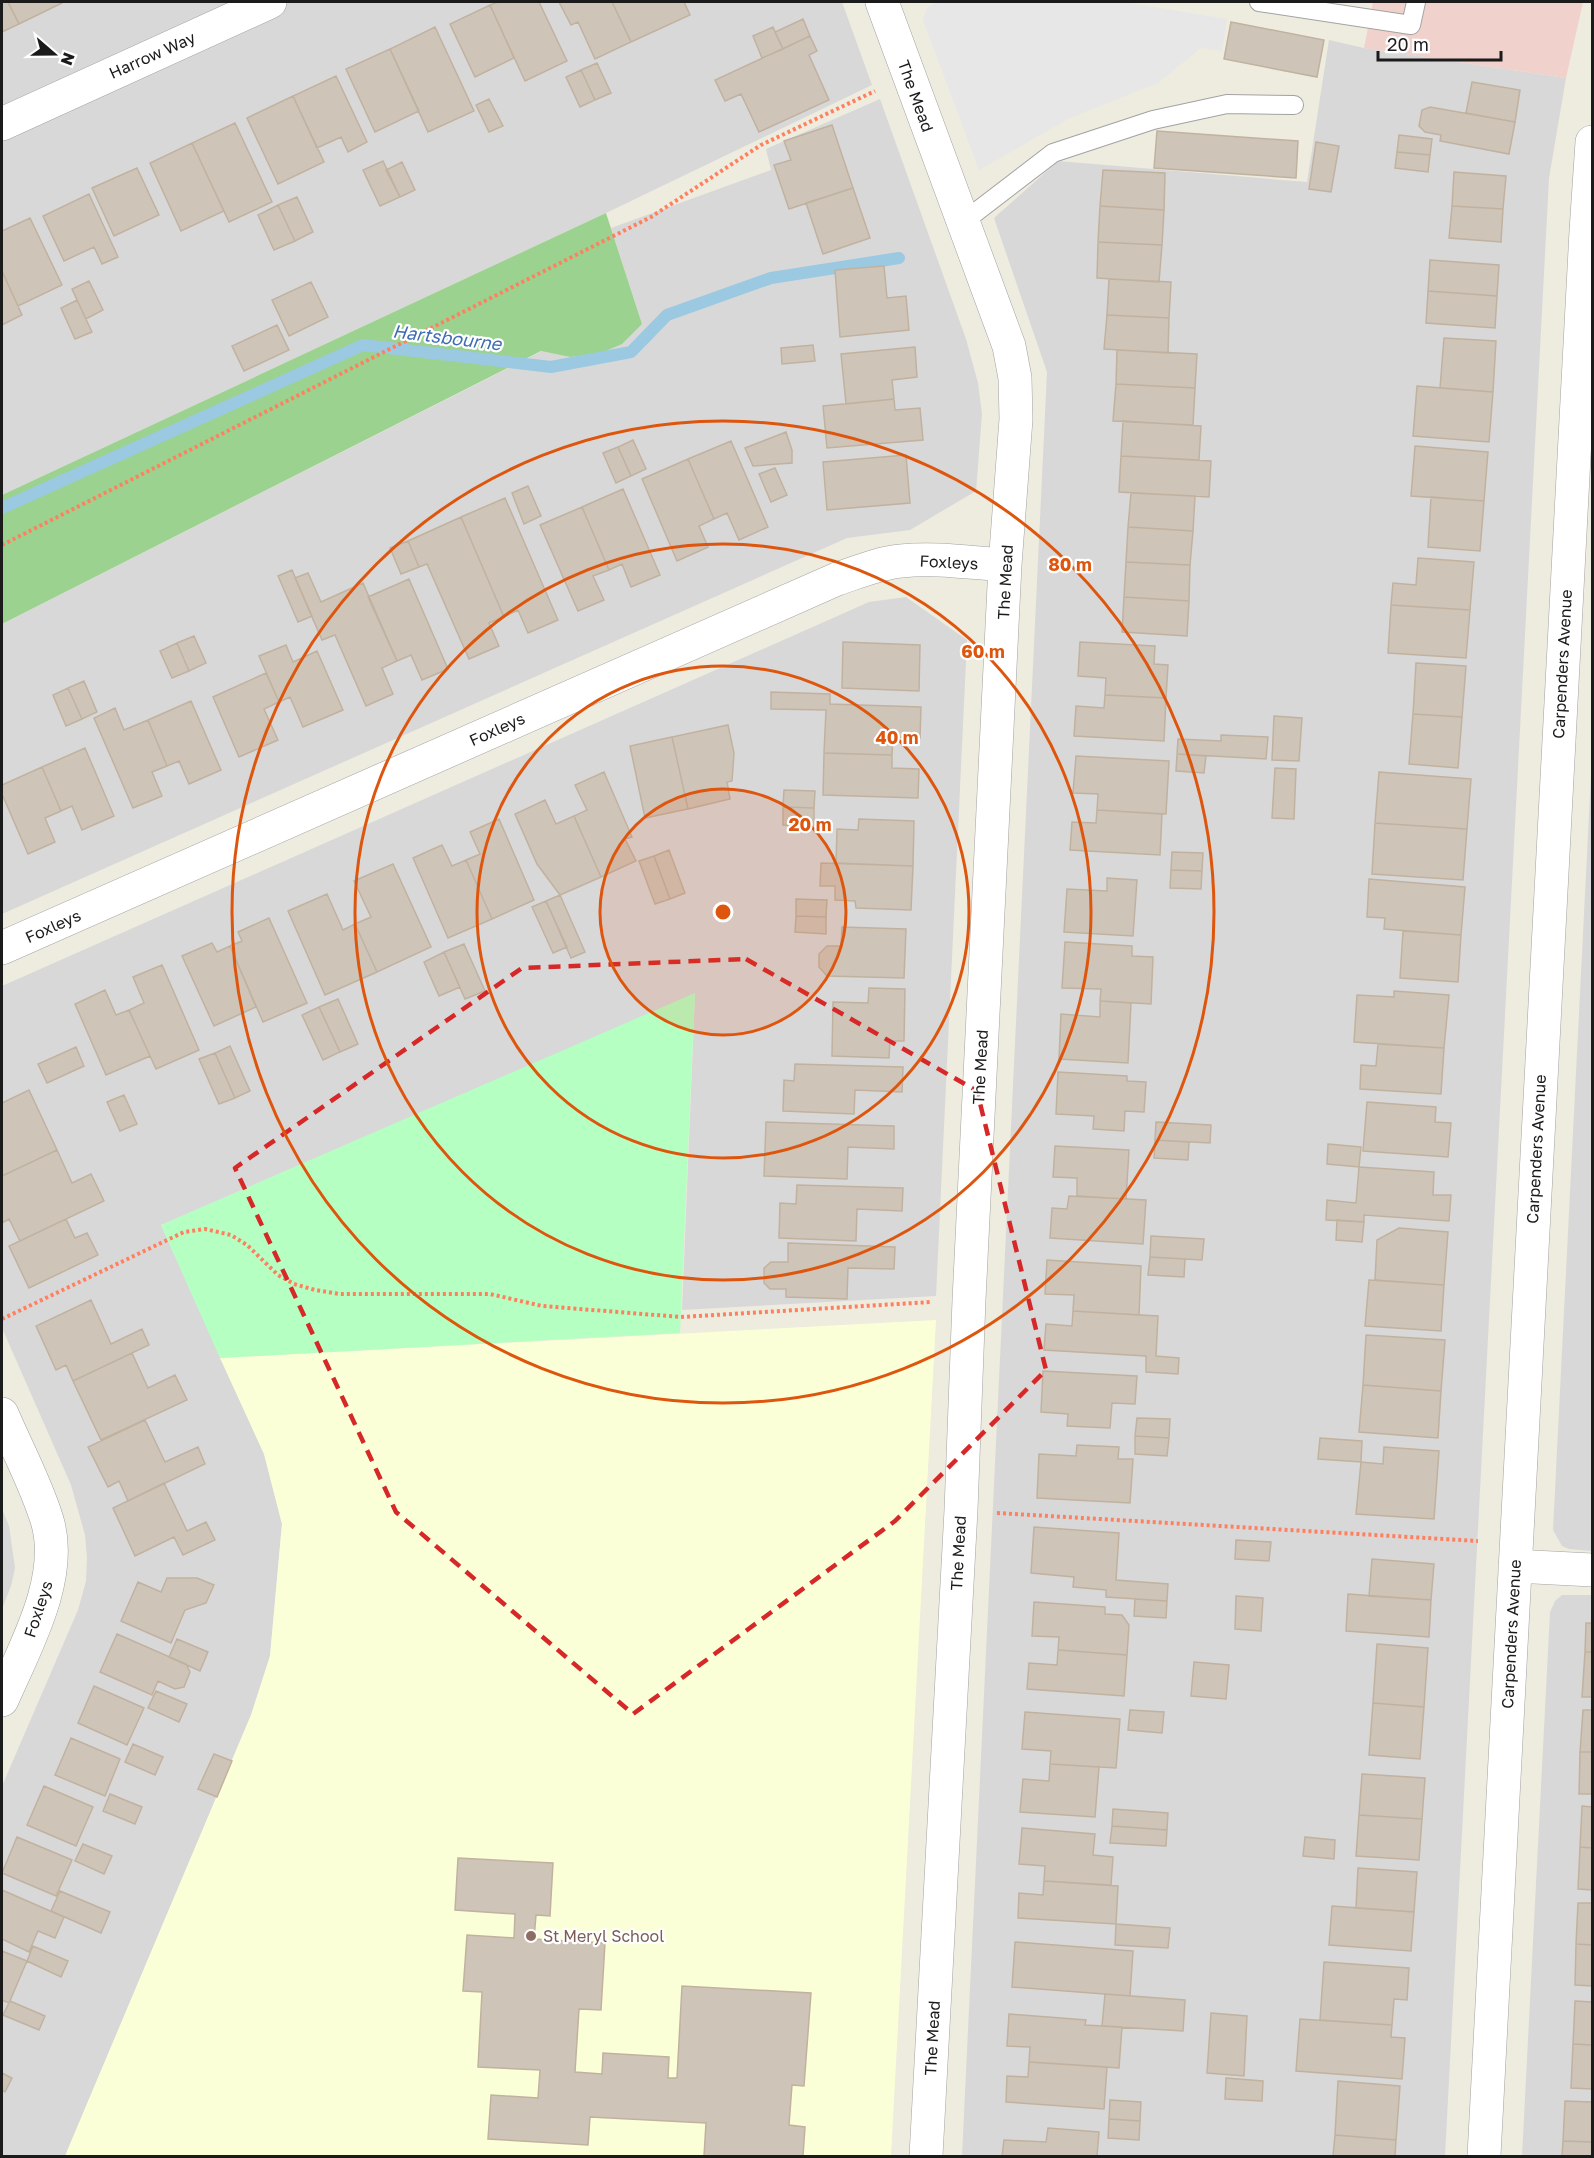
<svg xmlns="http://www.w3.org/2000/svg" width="1594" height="2158" font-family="'Golos Text',sans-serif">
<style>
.residential{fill:#d9d8d8}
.commercial{fill:#f1d1cb}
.education{fill:#fbffd7}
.forest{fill:#9cd28f}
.park{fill:#b5ffc3}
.parking{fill:#e7e7e7}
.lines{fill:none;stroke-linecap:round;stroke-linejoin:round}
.stream{stroke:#9ac9e1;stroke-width:12}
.building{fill:#cec4b8;stroke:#c1b2a0;stroke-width:1.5}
.service-casing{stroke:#a2a2a2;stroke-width:20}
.minor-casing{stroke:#a2a2a2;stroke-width:34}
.path{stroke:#ff805f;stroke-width:4;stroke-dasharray:3 3;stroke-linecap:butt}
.service{stroke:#fff;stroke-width:18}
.minor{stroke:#fff;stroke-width:33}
.marked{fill:none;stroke:#d62828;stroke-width:4.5;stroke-dasharray:12 8;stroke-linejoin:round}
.ring{fill:none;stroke:#de560d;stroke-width:3}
.education-dot{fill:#8d6e63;stroke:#fff;stroke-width:2}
.labels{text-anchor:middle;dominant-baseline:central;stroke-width:4.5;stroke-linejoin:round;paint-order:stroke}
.street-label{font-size:16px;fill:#1b1b1b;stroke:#fff}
.education-label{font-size:16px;fill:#785e54;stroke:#fff;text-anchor:start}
.water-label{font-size:18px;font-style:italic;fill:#3f6db3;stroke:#fff}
.centre{fill:#de560d;stroke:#fff;stroke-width:3}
.ring-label{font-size:18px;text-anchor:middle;font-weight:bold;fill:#de560d;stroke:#fff;stroke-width:4.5;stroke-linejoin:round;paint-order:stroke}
</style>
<rect width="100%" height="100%" fill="#eeebdf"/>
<path class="residential" d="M2 2H842L872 85 606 213 2 495Z
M1329 40 1364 48 1566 78 1549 178 1445 2156H962L1047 372 994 218 1058 161 1307 182Z
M880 99 966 339 978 383 982 414 976 491 910 530 847 538 2 914V624L542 351 570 357 642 324 611 228 771 170 766 149Z
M906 597 967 640 936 1296 682 1310 695 994 161 1225 264 1454 282 1524 270 1656 251 1715 65 2156H2V1786L78 1610 86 1581 87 1558 85 1535 71 1485 2 1328V986L869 602Z
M1592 755V1551L1569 1549 1562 1546 1553 1530Z
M2 1509 9 1526 15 1568 11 1586 2 1609Z
M1562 1595H1592V2156H1522L1550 1612 1555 1601Z"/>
<path class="commercial" d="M1373 2H1583L1566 78 1364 48Z"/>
<path class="education" d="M936 1320 891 2156H65L251 1715 270 1656 282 1524 264 1454 220 1358Z"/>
<path class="forest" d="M606 213 642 324 622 344 601 353 570 357 541 351 2 624V495Z"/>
<path class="park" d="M695 993 680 1333 220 1358 161 1225Z"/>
<path class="parking" d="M937 2H1123L1227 19 1222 51 1201 48 1158 83 1070 118 979 170 923 20 927 8Z"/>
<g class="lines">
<path class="stream" d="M2 508 363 345 551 367 631 352 667 315 771 278 899 258"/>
</g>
<path class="building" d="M2 2H8L19 24 2 32Z
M8 2H62V3L19 24Z
M498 2H539L567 61 525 81 490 5Z
M559 2H612L631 42 595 59 578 22 571 25Z
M612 2H684L690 15 631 42Z
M490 5 514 58 475 77 450 24Z
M803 19 810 36 783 49 775 32Z
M1231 22 1324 40 1317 77 1224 59Z
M435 27 474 111 428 132 390 49Z
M773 27 783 49 762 58 753 36Z
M810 36 817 51 809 55 829 100 759 132 741 94 725 101 715 80Z
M390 49 419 111 375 132 346 69Z
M597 63 611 93 595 100 581 70Z
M581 70 595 100 580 107 566 77Z
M336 76 367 142 348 152 341 137 317 148 293 96Z
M1472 82 1520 90 1515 122 1466 113Z
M293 96 324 162 278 184 247 118Z
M489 99 503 126 489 132 476 105Z
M1430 107 1515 122 1509 154 1440 141 1441 135 1425 132 1419 126 1422 110Z
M235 123 272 202 229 222 192 143Z
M832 125 853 188 789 209 774 165 791 160 784 141Z
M1157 131 1298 141 1296 178 1154 168Z
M1399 135 1432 139 1430 155 1397 152Z
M1316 142 1339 146 1331 192 1309 189Z
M192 143 224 211 181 231 150 163Z
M1397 152 1430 155 1428 172 1395 168Z
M383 161 400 197 380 206 363 170Z
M402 162 415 190 400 197 386 170Z
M137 168 159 215 114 236 92 188Z
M1103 170 1165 173 1164 210 1100 206Z
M1454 172 1506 176 1503 209 1452 206Z
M853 188 870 238 823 254 806 203Z
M89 194 118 257 102 264 94 247 64 261 43 216Z
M297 197 313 232 295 241 278 205Z
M278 205 295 241 274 250 258 215Z
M1100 206 1164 210 1162 245 1098 242Z
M1452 206 1503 209 1501 242 1449 238Z
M30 218 62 285 18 306 2 271V231Z
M1098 242 1162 245 1159 282 1097 278Z
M1430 260 1499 265 1497 296 1428 291Z
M884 266 887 298 906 296 909 330 840 337 835 270Z
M2 271 22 315 2 325Z
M1109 279 1171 282 1169 318 1107 315Z
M89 281 103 310 86 319 72 289Z
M311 282 328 317 289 336 272 300Z
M1428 291 1497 296 1495 328 1426 323Z
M77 300 92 332 75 339 61 308Z
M1107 315 1169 318 1168 353 1104 349Z
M277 325 289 350 244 371 232 346Z
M1444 338 1496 341 1493 392 1440 388Z
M813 345 815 361 782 364 781 348Z
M915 347 917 377 892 380 894 399 846 404 841 354Z
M1117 350 1197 354 1195 388 1116 384Z
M1116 384 1195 388 1193 425 1113 421Z
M1417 386 1493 392 1489 442 1413 436Z
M894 399 895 410 920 408 923 440 827 448 823 406Z
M1123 421 1201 426 1199 460 1121 456Z
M786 432 792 450V463L753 466 745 448Z
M633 440 646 469 631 476 618 447Z
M731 441 768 527 739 540 727 513 714 519 688 459Z
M1415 446 1488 452 1484 501 1411 496Z
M618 447 631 476 616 483 603 453Z
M906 455 910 503 827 510 823 462Z
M1121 456 1211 461 1209 497 1119 492Z
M688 459 714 519 699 526 708 547 677 561 642 479Z
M775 468 787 495 771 502 759 474Z
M528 486 541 516 524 524 512 493Z
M623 489 660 575 631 587 622 564 609 570 582 507Z
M1131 493 1195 496 1193 531 1128 527Z
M1431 497 1484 501 1480 551 1428 547Z
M505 498 558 620 528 633 518 610 504 617 461 517Z
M582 507 609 570 593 576 604 600 578 611 540 525Z
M461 517 504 617 489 623 499 646 469 659 427 564 419 567 408 541Z
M1128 527 1193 531 1190 565 1126 562Z
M408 541 419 567 401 574 390 548Z
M1418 558 1474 562 1470 610 1391 605 1393 583 1416 585Z
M1126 562 1190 565 1189 601 1124 597Z
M292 570 312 616 298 622 278 576Z
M308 573 321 602 363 583 397 661 382 668 393 694 366 706 335 635 322 640 295 578Z
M409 579 448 669 422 680 411 655 397 661 368 597Z
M1124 597 1189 601 1187 636 1122 632Z
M1391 605 1470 610 1466 658 1388 653Z
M194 636 206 663 189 671 177 643Z
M843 642 920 645 919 691 842 688Z
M1080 642 1155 646 1154 664 1168 665 1166 698 1105 695 1106 678 1078 676Z
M177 643 189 671 172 678 160 651Z
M286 645 293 662 317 651 343 710 303 727 290 697 279 702 259 656Z
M1416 663 1466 666 1462 717 1413 714Z
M266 673 279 702 264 709 278 740 239 757 213 697Z
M84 681 97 712 82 719 68 688Z
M68 688 82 719 66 726 53 695Z
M771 692 830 694V704L921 707 920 738 893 737 892 755 824 753 826 710 771 709Z
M1105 695 1166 698 1164 741 1074 736 1076 706 1104 708Z
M191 701 221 770 189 784 179 761 167 766 148 720Z
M115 708 124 730 148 720 167 766 152 772 162 796 133 808 94 718Z
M1413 714 1462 717 1458 768 1409 764Z
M1274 716 1302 718 1299 761 1272 760Z
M728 725 734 753 732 781 727 782 730 799 688 809 672 737Z
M1221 735 1268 737 1266 759 1177 754 1178 739 1221 741Z
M672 737 688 809 645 818 630 746Z
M85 748 114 816 82 830 72 806 61 811 42 767Z
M824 753 892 755V768L919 769 918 798 823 795Z
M1177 754 1206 756 1204 773 1176 771Z
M1076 756 1169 761 1166 814 1097 810 1098 794 1073 793Z
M42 767 61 811 45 818 55 842 28 854 2 794V785Z
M1275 768 1296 769 1294 819 1272 818Z
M604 772 632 837 625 839 636 861 601 877 574 816 587 810 575 785Z
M1379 772 1471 779 1467 829 1375 823Z
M784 790 815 791 814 808 783 807Z
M545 800 556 824 574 816 601 877 560 895 537 864 515 814Z
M783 807 814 808V826L783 825Z
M1097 810 1162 814 1160 855 1070 850 1072 822 1096 823Z
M499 819 534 900 492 919 466 860 480 854 470 832Z
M859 819 914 821 913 866 836 863 837 829 858 830Z
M1375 823 1467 829 1463 880 1372 874Z
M442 845 452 866 466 860 492 919 448 938 413 858Z
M669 850 685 893 670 899 654 856Z
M1172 852 1203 853 1202 871 1171 870Z
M654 856 670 899 655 904 639 861Z
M821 863 913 866 911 910 856 908 855 901 835 900V886H820Z
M393 864 431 947 377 972 355 924 371 917 354 881Z
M1171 870 1202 871 1201 889 1170 888Z
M1107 878 1137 880 1133 936 1064 932 1067 889 1107 891Z
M1369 879 1465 887 1461 935 1384 929 1385 918 1367 917Z
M327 894 343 930 355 924 377 972 325 995 288 911Z
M560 895 585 952 571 958 546 901Z
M796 899 827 900 826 917 796 916Z
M546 901 567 947 553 953 532 907Z
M796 916 826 917V934L795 932Z
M269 918 307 1003 263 1022 230 946 242 941 238 932Z
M842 927 906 929 904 978 827 976 819 967V954L827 946H841Z
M1403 931 1461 935 1458 982 1400 978Z
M1065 942 1132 946V956L1153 957 1151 1004 1100 1001 1101 989 1062 988Z
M212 943 217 952 230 946 256 1007 214 1026 182 956Z
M464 944 485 991 465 999 444 952Z
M444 952 460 987 439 996 424 962Z
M162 965 199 1050 156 1069 129 1010 144 1003 133 977Z
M869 988 905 989 904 1041H890L889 1058 832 1056 833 1002 868 1003Z
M105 990 116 1015 129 1010 150 1056 106 1075 75 1004Z
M1394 991 1449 995 1444 1048 1354 1042 1357 995 1394 997Z
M338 999 358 1044 340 1052 319 1007Z
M1100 1001 1131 1003 1128 1063 1059 1059 1061 1014 1100 1017Z
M319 1007 340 1052 323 1060 302 1015Z
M1378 1044 1444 1048 1441 1094 1360 1089 1361 1065 1376 1066Z
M230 1046 250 1091 235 1098 215 1053Z
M76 1047 84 1066 47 1083 38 1064Z
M215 1053 235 1098 219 1104 199 1059Z
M795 1064 903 1067 902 1092 855 1090 854 1114 783 1111 784 1080 794 1081Z
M1058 1072 1127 1076V1081L1146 1082 1144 1112 1125 1111 1124 1131 1093 1129 1094 1116 1056 1114Z
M29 1090 57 1150 2 1176V1103Z
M124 1095 137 1124 120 1131 107 1102Z
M1367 1102 1436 1107 1435 1122 1451 1123 1448 1157 1363 1151Z
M766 1122 894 1126V1149L848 1147 847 1179 764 1176Z
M1156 1122 1211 1125 1210 1143 1155 1140Z
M1155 1140 1189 1142 1188 1160 1154 1158Z
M1328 1144 1361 1147 1359 1167 1327 1164Z
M1055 1146 1129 1150 1126 1199 1077 1196V1178L1053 1177Z
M57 1150 72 1183 91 1174 104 1201 20 1241 9 1219 2 1223V1176Z
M1359 1167 1434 1172 1433 1195H1451L1449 1221 1364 1215V1222L1326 1220 1327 1200 1356 1203Z
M797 1185 903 1188 902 1211 857 1209 856 1241 779 1238 780 1203 796 1204Z
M1069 1196 1146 1200 1143 1244 1050 1238 1052 1208 1067 1209Z
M66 1219 75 1238 87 1233 98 1255 29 1288 9 1246Z
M1337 1220 1364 1222 1362 1242 1336 1240Z
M1399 1228 1448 1232 1444 1285 1375 1280 1377 1240Z
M1151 1236 1204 1239 1202 1260 1150 1257Z
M788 1243 895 1247 894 1269 848 1268 847 1299 786 1297V1289H770L764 1283V1268L771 1262H788Z
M1150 1257 1185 1259 1184 1277 1148 1275Z
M1047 1260 1141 1266 1139 1315 1073 1311 1074 1295 1045 1294Z
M1369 1280 1444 1285 1441 1331 1365 1326Z
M91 1300 111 1344 142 1329 149 1345 73 1381 66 1365 56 1370 36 1326Z
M1073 1311 1158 1316 1156 1356 1179 1358 1178 1374 1146 1372V1356L1044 1350 1046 1324 1072 1326Z
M1366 1335 1445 1340 1441 1391 1363 1385Z
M132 1353 148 1388 175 1375 187 1400 101 1440 73 1381Z
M1043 1371 1137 1376 1135 1404 1112 1403 1110 1428 1067 1426 1068 1414 1041 1412Z
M1363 1385 1441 1391 1438 1438 1359 1432Z
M1137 1418 1170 1419 1169 1438 1135 1436Z
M145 1420 165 1462 198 1447 205 1464 128 1501 119 1481 108 1487 88 1447Z
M1135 1436 1169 1438 1167 1456 1135 1454Z
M1320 1438 1362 1441 1361 1462 1318 1459Z
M1077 1445 1119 1447 1118 1459H1133L1130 1503 1037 1498 1039 1454 1076 1456Z
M1384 1447 1439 1451 1434 1519 1356 1514 1361 1462 1383 1464Z
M164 1483 187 1531 206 1522 215 1540 183 1555 174 1537 135 1556 113 1508Z
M1034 1527 1119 1533 1116 1580 1168 1584 1167 1601 1106 1597V1590L1073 1587 1074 1577 1031 1573Z
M1236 1540 1271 1542 1269 1561 1235 1559Z
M1372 1559 1434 1564 1431 1600 1369 1596Z
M167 1578H197L214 1585 206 1603 185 1610 171 1643 121 1621 138 1582 161 1592Z
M1348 1594 1431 1600 1429 1637 1346 1631Z
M1236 1596 1263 1598 1261 1631 1235 1629Z
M1135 1599 1167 1601 1166 1618 1134 1616Z
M1034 1602 1105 1607V1614L1122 1615 1129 1625 1127 1655 1058 1650 1059 1637 1032 1636Z
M1586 1623H1592V1652H1585Z
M117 1634 186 1664 190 1672 184 1687 175 1689 158 1681 152 1695 100 1672Z
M177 1639 208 1652 200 1671 169 1657Z
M1377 1644 1428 1648 1424 1707 1373 1703Z
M1058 1650 1127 1655 1124 1696 1027 1689 1029 1663 1057 1665Z
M1585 1652H1592V1697H1582Z
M1194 1662 1229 1665 1226 1699 1191 1696Z
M94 1686 144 1708 127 1745 78 1723Z
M156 1691 187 1704 179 1722 148 1708Z
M1373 1703 1424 1707 1420 1759 1369 1755Z
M1130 1710 1164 1712 1162 1733 1128 1730Z
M1583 1710H1592V1752H1580Z
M1025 1712 1120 1719 1116 1768 1050 1764 1051 1751 1022 1749Z
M71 1738 120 1759 105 1796 55 1775Z
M133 1744 163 1757 155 1775 125 1762Z
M1580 1752H1592V1794H1579Z
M214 1754 232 1761 217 1797 198 1789Z
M1050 1764 1099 1767 1095 1817 1020 1812 1023 1779 1049 1781Z
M1362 1774 1425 1778 1422 1819 1359 1815Z
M44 1786 93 1807 76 1846 27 1825Z
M110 1794 142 1807 135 1824 103 1811Z
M1582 1806 1592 1807V1848L1580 1847Z
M1113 1809 1168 1813 1167 1830 1112 1826Z
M1359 1815 1422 1819 1419 1860 1356 1856Z
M1112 1826 1167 1830 1166 1846 1110 1843Z
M1022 1828 1095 1834 1093 1855 1113 1857 1111 1885 1044 1881 1045 1866 1019 1864Z
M17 1837 72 1860 56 1896 2 1873Z
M1305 1837 1335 1840 1334 1859 1303 1856Z
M83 1844 112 1856 104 1874 75 1861Z
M1580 1847 1592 1848V1890L1578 1889Z
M458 1858 553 1863 550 1916 536 1915 534 1939 605 1943 601 2010 579 2009 575 2072 602 2074 603 2053 669 2057 668 2078H677L682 1986 811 1993 804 2086 792 2085 789 2125 805 2127 803 2156H704L706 2123 590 2117 588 2145 488 2139 491 2095 538 2098 540 2070 478 2067 482 1992 463 1991 467 1935 514 1938 515 1914 455 1910Z
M1358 1868 1417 1872 1414 1912 1356 1908Z
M1044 1881 1118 1886 1116 1924 1018 1918 1019 1893 1043 1895Z
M2 1890 64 1917 55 1938 38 1931 29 1952 2 1939Z
M60 1891 110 1912 101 1933 51 1911Z
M1578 1903H1592V1945L1576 1944Z
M1332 1906 1414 1912 1411 1951 1329 1945Z
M1116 1924 1170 1928 1168 1948 1115 1945Z
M1015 1942 1133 1951 1130 1996 1012 1987Z
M1576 1944 1592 1945V1986L1575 1985Z
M33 1946 68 1961 61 1977 27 1961Z
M2 1951 27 1961 9 2003 2 2000Z
M1324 1962 1409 1968 1407 2000 1394 1999 1392 2025 1320 2020Z
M1105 1994 1185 2000 1183 2031 1102 2026Z
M10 2001 45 2016 39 2030 3 2015Z
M1575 2001 1592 2002V2045L1573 2044Z
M1211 2013 1247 2016 1244 2076 1207 2073Z
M1009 2014 1086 2020 1085 2025 1122 2027 1119 2068 1029 2062 1030 2047 1007 2046Z
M1300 2019 1392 2025 1391 2037 1405 2038 1402 2079 1296 2071Z
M1573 2044 1592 2045V2089L1571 2088Z
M1029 2062 1107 2067 1104 2109 1006 2102 1007 2076 1028 2077Z
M2 2073 12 2078 5 2092 2 2090Z
M1226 2078 1263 2081 1262 2101 1225 2099Z
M1338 2081 1400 2086 1396 2140 1335 2135Z
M1110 2100 1141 2102 1140 2121 1109 2119Z
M1565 2101 1592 2102V2142L1563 2141Z
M1109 2119 1140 2121 1139 2140 1108 2138Z
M1048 2128 1099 2132 1097 2156H1002L1004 2140 1046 2142Z
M1335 2135 1396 2140 1395 2156H1333Z
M1563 2141 1592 2142V2156H1562Z"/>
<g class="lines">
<g class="service-casing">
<path id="service" d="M1259 2 1411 25 1416 2
M963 222 1053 153 1153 120 1227 104 1294 105"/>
</g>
<g class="minor-casing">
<path id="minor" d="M882 2 1009 346 1015 378 1016 419 1005 565 969 1300 961 1510 926 2156
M2 124 270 2
M2 948 837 579C858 572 879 563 901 561 936 557 971 563 1005 565
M2 1414C17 1449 36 1484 47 1520 65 1578 24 1649 2 1700
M1515 1566 1592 1570
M1484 2156 1586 231 1592 142"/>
</g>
<path class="path" d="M2 545 651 217 761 145 875 91
M2 1319 184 1232 205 1229 231 1235 247 1245 278 1275 294 1284 315 1290 340 1294H490L542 1306 681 1317 931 1302
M997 1513 1478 1541"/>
<use href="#service" class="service"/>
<use href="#minor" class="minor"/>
</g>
<path class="marked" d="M746 959 977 1091 1046 1370 895 1521 633 1714 396 1512 235 1168 522 968Z"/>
<circle cx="723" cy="912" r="123" fill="#de560d" fill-opacity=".12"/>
<g class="ring">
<circle cx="723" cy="912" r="123"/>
<circle cx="723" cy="912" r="246"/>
<circle cx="723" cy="912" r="368"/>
<circle cx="723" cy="912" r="491"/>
</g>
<circle class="education-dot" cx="531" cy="1936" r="6"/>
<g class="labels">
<g class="street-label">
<text transform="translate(152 55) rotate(-24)">Harrow Way</text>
<text transform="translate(916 96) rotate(70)">The Mead</text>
<text transform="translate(949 562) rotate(3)">Foxleys</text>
<text transform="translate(1005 582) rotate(-87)">The Mead</text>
<text transform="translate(1562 664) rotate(-87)">Carpenders Avenue</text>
<text transform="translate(497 729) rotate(-24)">Foxleys</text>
<text transform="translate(53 926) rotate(-24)">Foxleys</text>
<text transform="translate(980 1067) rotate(-87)">The Mead</text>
<text transform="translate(1536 1149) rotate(-87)">Carpenders Avenue</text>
<text transform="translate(958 1553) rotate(-87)">The Mead</text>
<text transform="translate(38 1609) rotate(-72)">Foxleys</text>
<text transform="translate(1511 1634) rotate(-87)">Carpenders Avenue</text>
<text transform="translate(932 2038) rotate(-87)">The Mead</text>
</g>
<g class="education-label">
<text x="543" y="1936">St Meryl School</text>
</g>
<g class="water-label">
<text transform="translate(447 337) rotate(7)">Hartsbourne</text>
</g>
</g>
<circle cx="723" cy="912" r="9" class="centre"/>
<g class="ring-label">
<text x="1070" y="571">80 m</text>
<text x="983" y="658">60 m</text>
<text x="897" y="744">40 m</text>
<text x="810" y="831">20 m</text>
</g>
<rect width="1594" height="2158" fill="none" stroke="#1b1b1b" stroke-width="6"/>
<g transform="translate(54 54) rotate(110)" stroke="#ffffff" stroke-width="4.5" paint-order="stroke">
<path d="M0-4.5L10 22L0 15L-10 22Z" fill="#1b1b1b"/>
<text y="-9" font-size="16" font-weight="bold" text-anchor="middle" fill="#1b1b1b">N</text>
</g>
<path d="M1378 51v9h123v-9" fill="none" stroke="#1b1b1b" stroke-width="3"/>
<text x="1387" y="51" font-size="18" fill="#1b1b1b" stroke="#ffffff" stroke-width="4.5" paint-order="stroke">20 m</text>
</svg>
